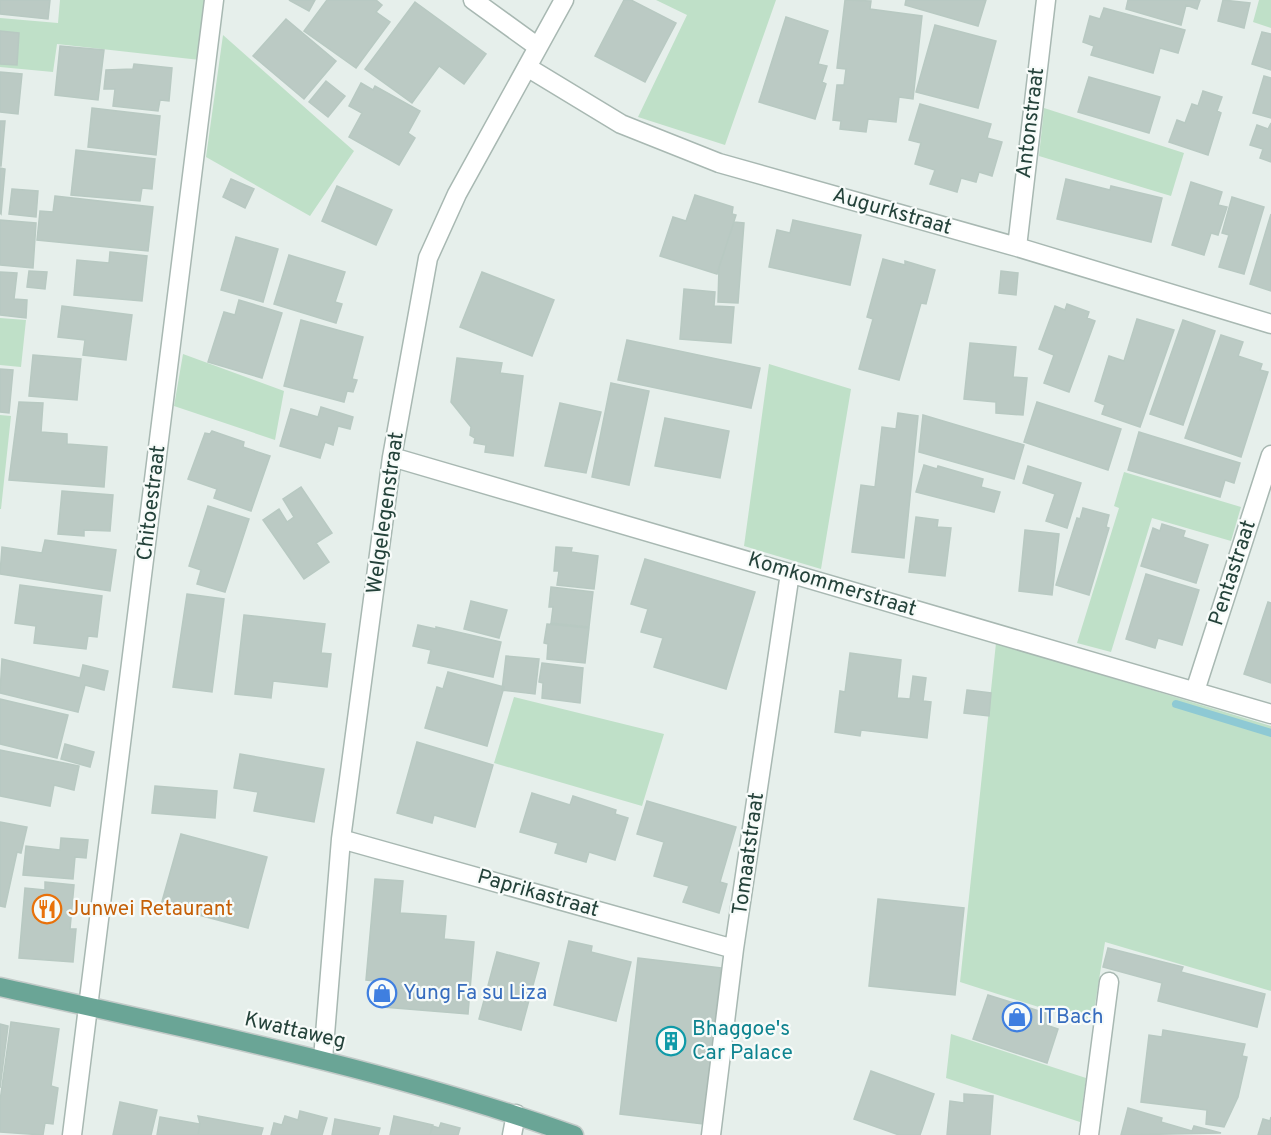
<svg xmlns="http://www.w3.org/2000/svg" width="1271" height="1135" font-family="Overpass,sans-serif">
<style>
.green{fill:#bfe0c8}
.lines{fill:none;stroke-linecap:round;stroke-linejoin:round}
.stream{stroke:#8ec9d4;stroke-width:8}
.building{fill:#bbcac4;stroke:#b8c9c2;stroke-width:1.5}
.minor-casing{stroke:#a8b8b2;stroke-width:21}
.primary-casing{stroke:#c2cac8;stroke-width:21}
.minor{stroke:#fff;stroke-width:18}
.primary{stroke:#6aa596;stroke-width:18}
.labels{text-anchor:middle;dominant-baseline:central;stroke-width:4.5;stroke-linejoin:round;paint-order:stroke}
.street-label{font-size:21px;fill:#24423a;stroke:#f7fbf9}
.food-label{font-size:21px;fill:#c56008;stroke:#f7fbf9;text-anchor:start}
.shop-label{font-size:21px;fill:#366cbe;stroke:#f7fbf9;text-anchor:start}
.culture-label{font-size:21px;fill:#0d838f;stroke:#f7fbf9;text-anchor:start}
</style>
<rect width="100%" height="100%" fill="#e6efeb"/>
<path class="green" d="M60 0H207L200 60 57 44 53 72 0 67V18L58 23Z
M656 0H776L725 145 638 117 687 15Z
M1259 0H1271V28L1253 22Z
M223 35 354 151 310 216 206 157Z
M1044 108 1184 153 1171 196 1039 156Z
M0 318 26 320 21 367 0 365Z
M183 354 284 391 275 440 174 406Z
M769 364 851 389 821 569 744 546Z
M0 415 11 416 1 509H0Z
M1124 472 1241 507 1231 541 1152 518 1111 652 1077 643 1119 508 1114 506Z
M996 643 1271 726V991L1105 942 1092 1024 960 982Z
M514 697 664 734 642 806 494 763Z
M951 1034 1086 1078 1080 1122 946 1078Z"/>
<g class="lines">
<path class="stream" d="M1176 704 1271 733"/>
</g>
<path class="building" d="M0 0H50L48 19 0 14Z
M289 0H315L309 11Z
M327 0H376L382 5 376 12 390 22 356 68 304 31Z
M624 0H631L676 23 645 82 595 56Z
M845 0 871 1 870 9 922 16 913 99 899 97 896 122 868 119 866 132 840 129 841 121 833 120 837 85H844L846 69 837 68Z
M906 0H986L978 26 905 5Z
M1128 0H1200L1197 9 1186 5 1181 25 1126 9Z
M1223 0 1250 3 1244 28 1218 21Z
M415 2 486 54 464 84 439 66 412 103 365 69Z
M1104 8 1185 30 1178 53 1160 48 1153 73 1091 55 1094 46 1083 42 1090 16 1100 19Z
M786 17 828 31 818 64 827 66 822 82 826 84 815 119 759 102Z
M286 19 336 61 304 99 253 56Z
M935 25 996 41 978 108 916 92Z
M0 31 19 33 17 65 0 64Z
M1262 32 1271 34V70L1252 64Z
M60 46 104 50 98 100 55 95Z
M134 64 172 68 169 101 160 100 158 111 113 106 115 89H104L106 70 133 69Z
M0 72 22 74 18 114 0 112Z
M1264 76 1271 78V118L1253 113Z
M1089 77 1160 97 1149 133 1078 112Z
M326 81 345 96 328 117 309 102Z
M361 83 373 90 375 86 420 111 408 133 415 138 399 165 349 137 362 113 349 106Z
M1203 91 1222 97 1217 111 1221 113 1208 155 1169 142 1177 120 1185 123 1192 104 1198 106Z
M920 104 991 124 987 138 1002 142 992 176 979 172 976 182 961 178 957 192 930 184 935 170 915 164 921 143 909 140Z
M92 108 160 116 156 155 88 147Z
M0 121H5L1 166H0Z
M1271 123V162L1260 158 1263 149 1250 145 1257 125 1268 129Z
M76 150 155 159 152 189 142 188 140 201 71 195Z
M0 168 5 169 1 214 0 213Z
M231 179 254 189 245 208 223 197Z
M1066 179 1110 190 1111 186 1162 198 1151 242 1057 219Z
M1191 182 1222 192 1218 205 1227 207 1218 235 1211 233 1204 255 1172 245Z
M337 186 392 210 376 245 322 221Z
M12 189 38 191 36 217 9 214Z
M695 195 733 207 732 214 736 215 717 274 660 256 673 217 686 221Z
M55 196 153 207 148 251 37 240 40 211 53 212Z
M1232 197 1264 207 1244 274 1219 267 1229 235 1222 233Z
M1271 214V291L1250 284Z
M0 220 36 223 33 268 0 265Z
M793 220 861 235 850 285 769 267 777 230 790 233Z
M734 222 744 223 738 303 718 302 719 267Z
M236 237 278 249 263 302 221 290Z
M110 252 147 256 142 301 74 295 77 260 109 263Z
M289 255 345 272 335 302 342 304 336 323 274 304Z
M883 259 905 265V261L935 270 926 304 921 303 899 380 859 369 873 319 867 317Z
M29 271 47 272 45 289 27 287Z
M1001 271 1018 273 1016 295 999 293Z
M0 272 17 273 14 299 27 300 26 318 0 315Z
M482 272 554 300 532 356 460 327Z
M684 289 715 292 714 306 734 307 731 343 680 339Z
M239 300 282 313 262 378 208 362 224 312 235 315Z
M1067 304 1089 312 1087 318 1095 321 1069 392 1044 383 1054 355 1039 349 1055 306 1065 310Z
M62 306 132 315 126 360 83 355 85 340 58 337Z
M1137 319 1174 330 1140 427 1102 414 1105 405 1095 401 1109 356 1124 361Z
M301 320 363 337 352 379 357 380 353 392 347 391 344 402 284 386Z
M1183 320 1215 331 1183 425 1150 414Z
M1221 335 1243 342 1238 356 1262 364 1260 370 1268 372 1241 457 1185 438Z
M627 340 760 368 751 408 618 380Z
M970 343 1016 347 1013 377 1027 378 1023 415 996 413V402L964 399Z
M33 355 81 359 77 400 29 396Z
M457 358 502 363 500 373 523 376 513 456 485 452 486 445 474 443 475 438 470 435 471 427 451 402Z
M0 369 13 370 9 413 0 412Z
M611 383 649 391 629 485 592 477Z
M19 402 43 403 41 432 67 434V444L107 447 104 487 9 480Z
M1037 402 1121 429 1108 470 1024 442Z
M560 403 601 412 586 473 545 466Z
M321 407 353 417 350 429 338 426 333 445 325 442 320 458 280 446 291 409 318 417Z
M898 413 918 416 904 558 852 552 861 485 875 487 882 427 896 429Z
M923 415 1024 445 1014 479 919 452Z
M665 418 729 431 720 478 655 466Z
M212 431 244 442 243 447 270 456 251 511 214 498 217 489 188 479 205 433 210 434Z
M1139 432 1240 463 1234 483 1225 480 1220 497 1128 470Z
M924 465 937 469 938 466 983 479 981 487 1000 492 994 512 916 492Z
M1028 466 1081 483 1067 528 1046 521 1055 494 1023 483Z
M301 487 332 533 316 543 329 562 304 579 263 520 279 509 287 522 294 517 283 499Z
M62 491 113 495 110 531 84 530V536L58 534Z
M208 506 249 519 225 592 197 584 201 570 189 566Z
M1083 508 1109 515 1106 527 1109 528 1089 595 1056 585 1077 518 1080 519Z
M916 517 938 520 937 527 951 528 945 576 909 572Z
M1162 524 1185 531 1183 537 1208 545 1196 583 1141 566 1153 528 1160 531Z
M1025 530 1059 534 1052 595 1019 591Z
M45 540 116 550 110 591 0 574 2 547 42 553Z
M556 547 572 548 571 552 598 556 594 589 557 585 559 571H554Z
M645 559 755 592 726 689 654 667 663 638 641 632 648 609 631 604Z
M1146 574 1199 590 1182 645 1158 638 1155 648 1126 639Z
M20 585 102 596 97 637 88 636 86 649 34 643 36 626 15 623Z
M551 587 593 592 589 627 551 623 553 607H549Z
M187 594 224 599 212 692 173 687Z
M471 601 507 610 499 638 464 629Z
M1268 602 1271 603V683L1244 674Z
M244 615 325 624 321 653 331 654 327 687 273 681 271 698 235 694Z
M547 624 589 628 585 663 547 659 548 644 544 643Z
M418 625 436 629V627L501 642 493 677 428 663 431 650 413 646Z
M850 653 901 660 897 698 910 699 913 676 926 678 923 701 931 702 927 738 861 730 860 736 835 732 840 691 845 692Z
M506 656 539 659 535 694 502 690Z
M2 659 80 678 83 665 108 671 104 690 85 685 78 712 0 693Z
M542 663 583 668 580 703 542 698 543 683 539 682Z
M448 672 504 687 487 746 425 728 437 687 443 689Z
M967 690 991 693 989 716 964 713Z
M0 699 68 715 57 758 0 744Z
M417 742 493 765 475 827 434 815 432 823 397 813Z
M65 744 94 752 90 767 61 759Z
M0 750 79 766 74 790 54 785 50 806 0 796Z
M240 754 324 769 314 822 254 811 258 792 234 788Z
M155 786 217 791 215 818 152 813Z
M532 793 570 805 573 796 616 810 615 814 628 818 615 860 589 852 586 862 555 853 558 843 520 832Z
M647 801 736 827 720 882 727 884 719 913 683 902 689 886 654 876 664 842 637 834Z
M0 822 27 827 21 853 17 852 5 907 0 906Z
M181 834 267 857 248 928 161 905Z
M61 838 88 840 86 858 75 857 73 879 23 875 26 846 60 850Z
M375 879 403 881 400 913 446 916 444 939 474 942 468 1014 383 1007 386 982 366 980Z
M45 882 74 885 70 929H76L73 962 19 958 25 888 45 890Z
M878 899 964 908 955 995 869 986Z
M569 941 592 946 591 952 631 962 616 1021 554 1005Z
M1108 948 1183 967 1181 972 1265 994 1257 1027 1158 1001 1162 983 1103 967Z
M497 952 539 963 521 1030 479 1019Z
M638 958 721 968 703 1124 620 1114Z
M988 995 1052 1015 1049 1026 1058 1029 1047 1063 973 1039Z
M11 1022 59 1029 51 1086 58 1088 53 1124 45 1123 43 1135 0 1132V1101Z
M0 1024 8 1026 0 1088Z
M1163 1030 1245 1044 1242 1056 1247 1057 1238 1097 1224 1127 1206 1124 1207 1110 1141 1102 1149 1035 1162 1037Z
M871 1071 934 1094 920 1135H899L854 1119Z
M964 1094 993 1096 990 1135H947L950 1101 964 1103Z
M120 1102 157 1110 151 1135H113Z
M1128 1108 1162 1118 1161 1122 1192 1131 1194 1126 1221 1133 1121 1135Z
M300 1111 327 1118 322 1135H271L274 1123 282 1125 285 1116 298 1120Z
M198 1116 263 1128 261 1135H198L200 1124Z
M394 1116 433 1125 430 1135H390Z
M160 1117 200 1124 198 1135H157Z
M1271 1117V1135H1258L1263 1119 1270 1121Z
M335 1119 380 1128 378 1135H332Z
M441 1123 460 1128 458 1135H430L432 1126 439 1128Z"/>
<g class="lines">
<g class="minor-casing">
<path id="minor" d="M473 0 538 47
M527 67 621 124 719 163 1017 247 1271 324
M1017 247 1046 0
M392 457 1271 714
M1195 691 1271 455
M341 839 734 949
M323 1059 341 839 392 457 428 258 457 194 564 0
M72 1135 214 0
M512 1135 516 1114
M711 1135 734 949 790 573
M1089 1135 1109 982"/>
</g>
<g class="primary-casing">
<path id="primary" d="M0 987C193 1030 388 1069 574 1135"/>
</g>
<use href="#minor" class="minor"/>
<use href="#primary" class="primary"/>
</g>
<defs>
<g id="restaurant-ring" transform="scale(1.5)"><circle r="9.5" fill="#f7fbf9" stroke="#e8710a" stroke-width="1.5"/><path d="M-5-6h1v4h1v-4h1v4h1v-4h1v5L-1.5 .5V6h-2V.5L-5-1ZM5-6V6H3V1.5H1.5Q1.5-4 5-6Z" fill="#e8710a"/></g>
<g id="shop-ring" transform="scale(1.5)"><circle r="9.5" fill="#f7fbf9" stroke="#3f7fe0" stroke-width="1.5"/><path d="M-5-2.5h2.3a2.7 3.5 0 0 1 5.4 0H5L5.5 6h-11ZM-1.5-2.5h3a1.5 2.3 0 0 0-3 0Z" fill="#3f7fe0"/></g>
<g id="building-ring" transform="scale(1.5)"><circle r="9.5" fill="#f7fbf9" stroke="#0f9aa8" stroke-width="1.5"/><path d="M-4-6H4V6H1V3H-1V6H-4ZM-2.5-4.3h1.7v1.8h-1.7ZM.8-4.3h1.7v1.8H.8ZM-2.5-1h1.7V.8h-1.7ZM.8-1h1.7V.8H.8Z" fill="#0f9aa8"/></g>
</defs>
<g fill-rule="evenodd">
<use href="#restaurant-ring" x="47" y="909"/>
<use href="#shop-ring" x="382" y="993"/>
<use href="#shop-ring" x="1017" y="1017"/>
<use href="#building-ring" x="671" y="1041"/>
</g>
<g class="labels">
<g class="street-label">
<text transform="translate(1031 123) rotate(-83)">Antonstraat</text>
<text transform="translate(892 212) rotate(16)">Augurkstraat</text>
<text transform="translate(152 503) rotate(-83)">Chitoestraat</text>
<text transform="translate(386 513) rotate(-82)">Welgelegenstraat</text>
<text transform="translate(1233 573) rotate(-72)">Pentastraat</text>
<text transform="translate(832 585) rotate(17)">Komkommerstraat</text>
<text transform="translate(749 854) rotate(-82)">Tomaatstraat</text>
<text transform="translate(538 894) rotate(16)">Paprikastraat</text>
<text transform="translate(295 1031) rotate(13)">Kwattaweg</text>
</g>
<g class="food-label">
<text x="68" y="909">Junwei Retaurant</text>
</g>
<g class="shop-label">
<text x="403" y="993">Yung Fa su Liza</text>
<text x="1038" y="1017">ITBach</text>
</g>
<g class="culture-label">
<text x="692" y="1029">Bhaggoe's<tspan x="692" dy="24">Car Palace</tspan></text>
</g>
</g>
</svg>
